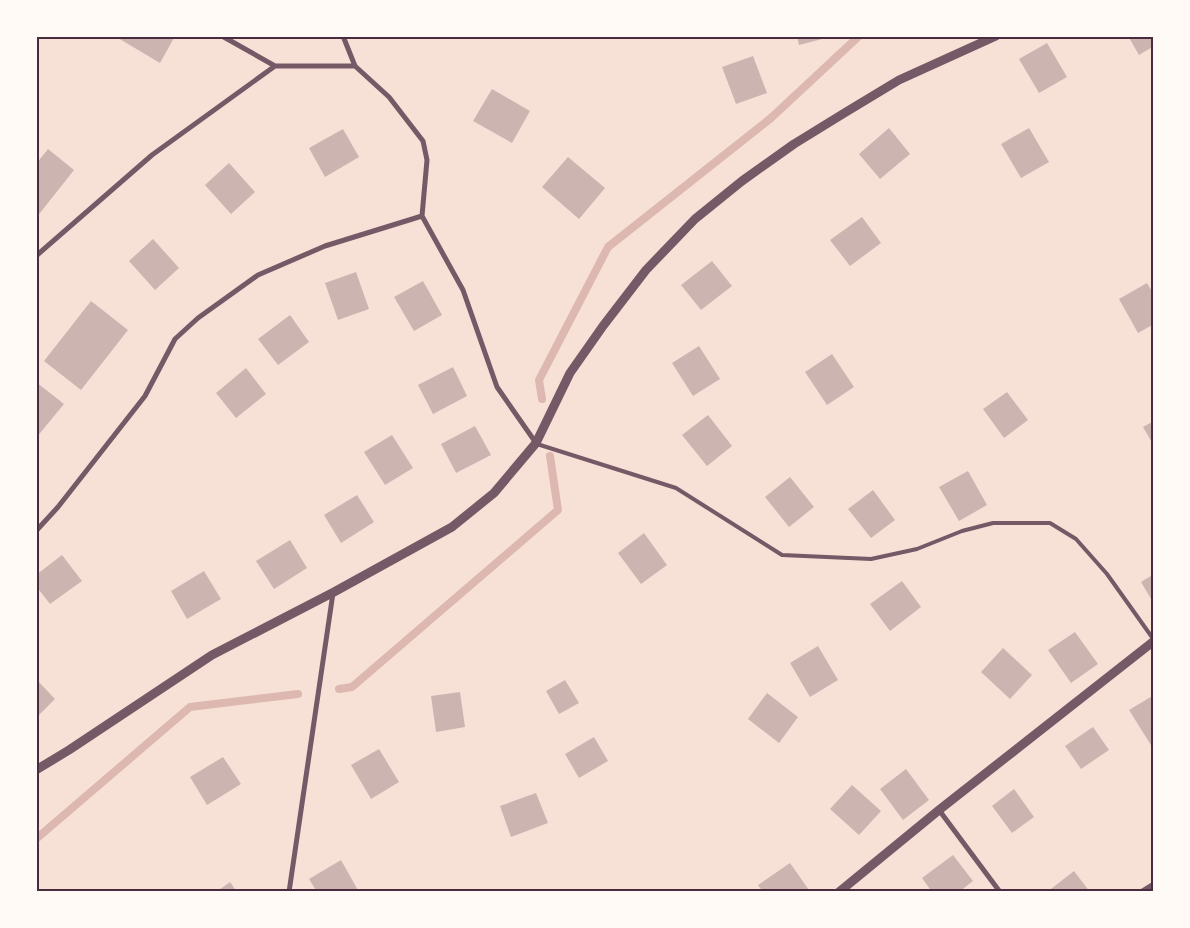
<svg xmlns="http://www.w3.org/2000/svg" width="1190" height="928" font-family="'IBM Plex Sans',sans-serif">
<style>
.lines{fill:none;stroke-linecap:round;stroke-linejoin:round}
.stream{stroke:#dcb8b0;stroke-width:8}
.building{fill:#ccb4b1}
.service{stroke:#755966;stroke-width:4}
.minor{stroke:#755966;stroke-width:5}
.tertiary{stroke:#755966;stroke-width:9}
.neatline{fill:none;stroke:#4a2c40;stroke-width:2}
</style>
<rect width="100%" height="100%" fill="#f7e1d7"/>
<g class="lines">
<path class="stream" d="M542 399 539 380 608 247 771 118 859 36
M339 689 352 687 558 510 550 456
M36 839 190 707 298 694"/>
</g>
<path class="building" d="M119 36H175L160 63 118 38Z
M797 36H825L826 38 799 45Z
M1128 36H1154V46L1139 55Z
M1047 43 1067 77 1039 93 1019 59Z
M753 56 767 93 736 104 722 67Z
M492 89 530 111 512 143 473 121Z
M889 128 910 154 880 179 859 154Z
M1029 128 1049 162 1021 178 1001 144Z
M343 129 359 157 325 177 309 148Z
M48 149 74 170 36 218V164Z
M568 157 605 188 579 219 542 187Z
M229 163 255 192 231 214 205 185Z
M862 217 881 243 850 266 830 240Z
M153 239 179 268 155 290 129 261Z
M712 261 732 286 701 310 681 285Z
M356 272 369 309 338 320 325 283Z
M423 281 442 315 414 331 394 297Z
M1147 283 1154 295V324L1138 333 1119 299Z
M91 301 128 330 81 390 44 361Z
M290 315 309 342 278 365 258 339Z
M699 346 720 379 693 396 672 363Z
M832 354 854 387 827 405 805 372Z
M453 367 467 396 433 414 418 385Z
M246 368 266 394 236 418 216 393Z
M36 382 64 404 36 438Z
M1007 392 1028 420 1004 438 983 409Z
M708 415 732 446 707 466 682 435Z
M1154 421V446L1143 427Z
M475 426 491 455 456 473 441 444Z
M392 435 413 468 385 485 364 452Z
M968 471 987 505 959 521 939 487Z
M790 477 814 507 789 527 765 497Z
M873 490 895 520 871 538 848 509Z
M357 495 374 522 341 543 324 515Z
M644 533 667 565 641 584 618 553Z
M290 540 307 568 274 589 256 561Z
M62 555 82 581 50 604 36 586V575Z
M204 571 221 599 187 619 171 591Z
M1154 574V604L1141 582Z
M902 581 921 607 890 631 870 604Z
M1075 632 1098 664 1071 683 1048 650Z
M818 646 838 680 810 697 790 663Z
M1003 648 1032 675 1010 699 981 672Z
M36 679 55 699 36 718Z
M565 680 579 703 559 714 546 691Z
M460 692 465 727 436 732 431 696Z
M767 693 798 717 779 743 748 719Z
M1154 695V750L1129 710Z
M1093 727 1109 750 1081 769 1065 746Z
M594 737 608 761 579 778 565 754Z
M379 749 399 782 371 799 351 765Z
M223 757 241 784 207 805 190 777Z
M906 769 929 800 903 820 880 789Z
M852 785 881 811 859 835 830 809Z
M1014 789 1034 817 1012 833 992 806Z
M536 793 548 823 511 837 500 806Z
M953 855 973 881 959 892H932L922 878Z
M341 860 359 892H317L309 879Z
M790 863 809 890 806 892H763L758 885Z
M1074 871 1090 892H1047Z
M230 882 237 892H216Z"/>
<g class="lines">
<path class="service" d="M537 444 676 488 782 555 871 559 917 549 962 531 993 523H1050L1076 539 1107 574 1154 640"/>
<path class="minor" d="M222 36 275 66H355
M343 36 355 66 389 97 423 141 427 160 422 216 463 290 497 387 536 443
M36 256 152 155 275 66
M36 531 58 507 145 396 175 339 198 318 258 275 325 246 422 216
M939 810 1000 892
M289 892 333 593
M1141 892 1154 884"/>
<path class="tertiary" d="M36 770 69 750 212 655 334 592 452 527 494 493 536 443 570 373 603 326 646 270 695 219 742 181 794 144 846 112 899 80 996 36
M839 892 939 810 1154 641"/>
</g>
<rect width="1190" height="928" fill="none" stroke="#fffaf5" stroke-width="75"/>
<rect x="38" y="38" width="1114" height="852" class="neatline"/>
</svg>
